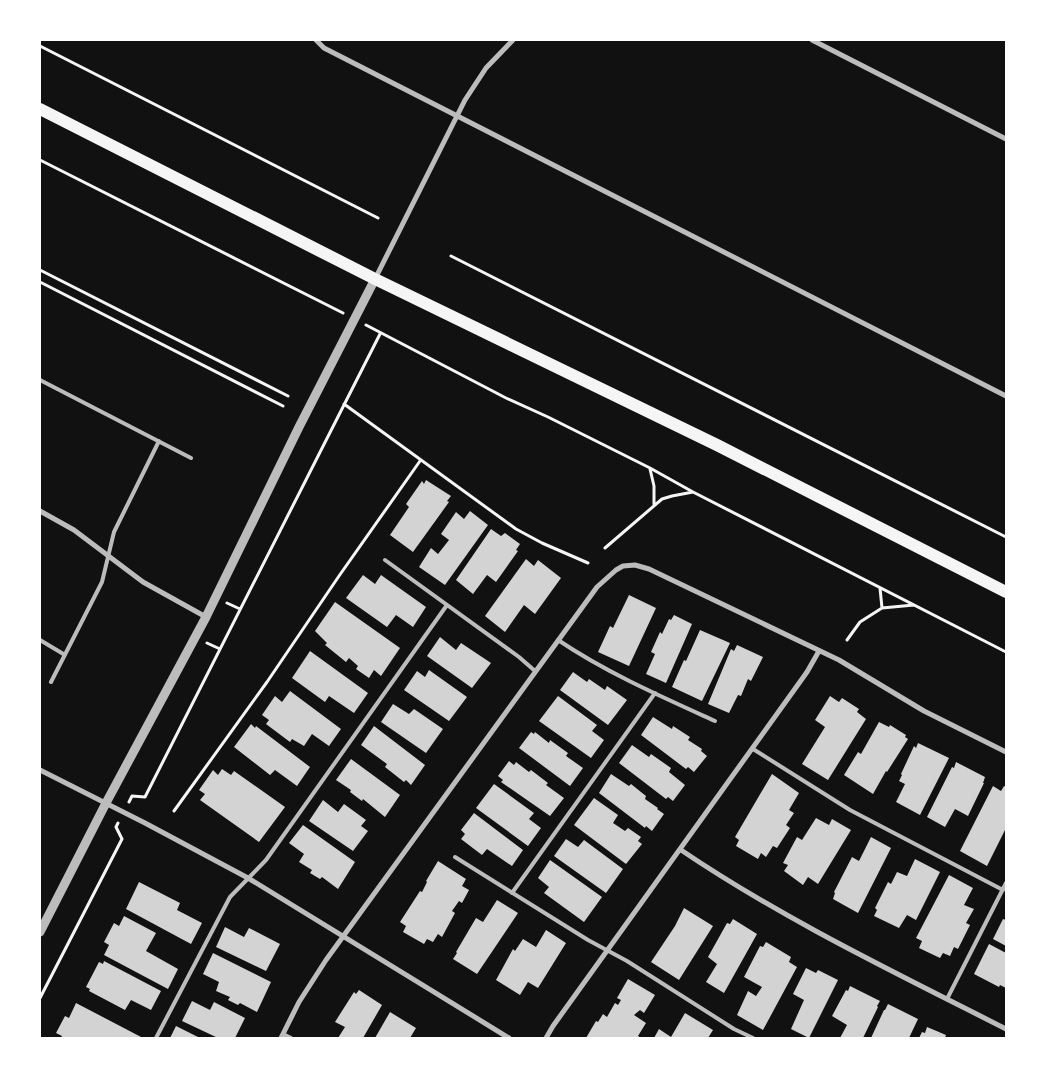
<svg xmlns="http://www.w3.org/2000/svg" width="1046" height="1078" font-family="'Varela Round',sans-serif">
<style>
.building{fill:#d3d3d3}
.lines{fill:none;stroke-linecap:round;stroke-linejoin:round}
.path{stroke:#f5f5f5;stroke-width:3}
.service{stroke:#bcbcbc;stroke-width:4}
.minor{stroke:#bcbcbc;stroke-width:5}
.tertiary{stroke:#bcbcbc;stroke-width:9}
.primary{stroke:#f5f5f5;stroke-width:12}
</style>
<rect width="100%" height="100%" fill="#111"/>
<path class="building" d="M426 480 451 496 447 501 449 502 413 552 390 535 409 507 406 504 422 481 424 484Z
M470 511 488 525 445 585 419 567 431 548 438 554 449 540 441 534 456 512 464 519Z
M491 529 501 536 505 533 520 544 516 550 518 551 496 582 487 575 473 594 456 580Z
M526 559 534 566 538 560 561 578 535 614 524 605 505 632 485 616Z
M363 575 375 584 381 575 426 607 413 627 396 615 387 627 346 598Z
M629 595 656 608 629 666 598 652 610 626 613 628Z
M335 602 400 648 381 676 374 670 369 678 356 669 358 666 349 658 346 662 325 645 327 643 315 631Z
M674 615 692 624 666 683 646 674 655 654 651 652 660 632 662 634 669 619 671 620Z
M700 630 730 643 702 701 672 687 684 660 686 661Z
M440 637 456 650 461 643 491 663 472 688 427 656Z
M737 645 763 657 751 681 748 679 741 696 738 695 729 713 708 704 731 649 734 651Z
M310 651 368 693 354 713 329 696 325 702 292 678Z
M429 670 467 697 449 721 404 690 417 671 425 677Z
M573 672 587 682 589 679 605 690 607 686 627 700 608 725 560 690Z
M290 691 341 729 329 746 312 734 304 746 292 739 290 742 266 724 269 720 262 715 275 696 282 702Z
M558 696 597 725 592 731 604 740 591 758 539 721Z
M830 696 839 702 842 698 859 709 857 712 866 719 828 780 802 764 825 727 815 720Z
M393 704 409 714 414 709 443 729 426 753 381 722Z
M653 717 672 729 673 726 690 737 688 740 702 749 701 751 707 756 694 772 688 767 686 769 641 735Z
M879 722 889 727 890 725 906 735 905 737 908 739 887 772 886 771 873 794 844 775 858 752 861 754Z
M251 724 255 728 256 726 310 767 297 786 275 770 270 775 234 747Z
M374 726 425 765 411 785 406 780 404 782 385 767 387 764 361 745Z
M531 732 534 734 535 732 549 743 550 740 568 753 566 756 583 768 570 786 519 748Z
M918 743 949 758 920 815 896 802 905 784 899 781 902 775 901 774 914 746 916 748Z
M632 745 649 757 651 754 671 768 669 772 685 785 673 801 668 797 666 799 619 763Z
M351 759 400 795 385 817 363 799 362 801 350 792 351 790 336 780Z
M509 761 514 765 516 762 529 772 531 770 548 783 546 785 564 798 550 816 501 782 503 780 498 776Z
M956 762 985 777 983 783H984L968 816 955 809 945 827 927 817 952 767 954 768Z
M222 769 231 775 234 771 285 807 259 842 200 800 205 794 199 790 213 770 218 775Z
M611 774 629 786 631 784 646 796 645 799 658 808 657 809 664 814 652 831 646 826 645 828 599 793Z
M772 774 799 793 789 810 794 813 786 825 790 828 777 848 773 846 766 857 761 853 758 859 736 846 739 840 735 837Z
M494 784 534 813 529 819 541 828 528 846 476 808Z
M993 786 1001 791 1004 786 1006 787V828L987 866 960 851Z
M594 798 618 815 613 823 625 831 628 828 641 837 638 841 642 844 626 864 574 825Z
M323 800 338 812 344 804 366 820 361 826 368 831 353 851 309 821Z
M474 813 523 850 512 866 487 849 482 855 461 839 465 834 461 830Z
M816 818 829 825 832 819 851 830 818 884 808 877 803 885 784 871 788 865 783 863 797 837 802 840Z
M303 825 355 862 338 889 322 877 320 879 310 873 312 870 299 862 304 854 289 843Z
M871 837 891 848 858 913 833 899 835 893 834 892 852 857 859 861Z
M566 839 578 847 584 840 623 869 606 893 554 856Z
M915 859 940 872 916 920 907 915 899 928 874 916 877 910 875 908 888 882 891 884 897 872 907 876Z
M550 860 602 897 584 922 544 893 549 887 538 878Z
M438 861 466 879 462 886 469 890 462 903 459 901 452 911 455 913 442 937 438 934 433 942 427 939 424 944 403 932 406 926 400 922 420 891 422 892 427 882 426 881Z
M949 875 973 888 964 905 974 909 966 923 970 925 958 949 954 947 950 956 943 953 940 958 919 948 922 941 916 938Z
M139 882 180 903 177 910 202 923 191 944 126 909Z
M497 900 518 913 477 974 453 959 457 953 456 952 476 918 483 922Z
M684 908 713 926 679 980 651 962 675 926Z
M124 916 156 933 146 951 178 969 168 989 104 955 109 945 104 942 114 923 119 926Z
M733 919 757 934 724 993 706 982 717 964 708 957 727 923 730 924Z
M1003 919 1006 920V946L993 939Z
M225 927 244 937 249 928 280 944 266 971 216 947Z
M546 930 566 943 538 988 528 982 520 995 496 980 513 949 515 951 523 939 536 947Z
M766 942 791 957 789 962 797 967 763 1030 737 1015 748 991 756 996 762 987 744 977 760 946 763 947Z
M989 944 1006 953V988L1000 985 999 987 974 974Z
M213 953 271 982 257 1012 240 1003 238 1005 228 1000 230 997 216 991 219 982 203 974Z
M104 961 161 991 151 1010 131 1000 125 1010 89 991 90 989 86 987 99 962 103 964Z
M806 968 816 973 818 970 838 980 809 1038 791 1029 804 1000 793 994Z
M628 979 655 995 644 1013 640 1010 634 1015 646 1023 638 1036 641 1038H586L596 1021 598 1022 603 1014 607 1017 615 1003 618 1005 621 1000 617 998Z
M850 986 880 1001 877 1006 878 1007 863 1038H840L847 1025 832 1016 846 990 848 991Z
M359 990 382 1005 363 1038H338L345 1027 335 1022 354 992 356 994Z
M192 1001 210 1010 214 1002 245 1018 235 1038H218L182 1021Z
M76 1003 143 1038H61L62 1036 56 1033 65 1016 69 1018Z
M888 1004 918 1019 909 1038H871L884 1010H885Z
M390 1012 416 1028 410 1038H375Z
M685 1013 713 1030 708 1038H654L659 1029 671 1037Z
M176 1026 200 1038H170Z
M927 1027 946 1035 945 1038H919L922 1032 925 1033Z"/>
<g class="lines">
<path class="path" d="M40 46 378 218
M40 160 343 313
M451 256 1006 537
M40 270 288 396
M40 282 283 406
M366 325 506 398 548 417 650 468 693 492 1006 652
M344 404 516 529 542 543 588 563
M650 469 654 486V504
M605 548 662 499 672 496 693 492
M880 588 882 608
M227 603 240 609
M847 640 860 622 882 608 914 605
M207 643 220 649
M129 802 132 796 145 797 380 334
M174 811 267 682 339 576 420 461
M40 998 122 839 116 827 118 823"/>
<path class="service" d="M40 380 191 458
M385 560 519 657 535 671
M40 640 65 655
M558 640C607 673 662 697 715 721
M51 682 102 582 114 532 159 441
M753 749 850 810 1003 890
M455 857 588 940 627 961 734 1029 753 1038
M512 893 655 693
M947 999 1006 883
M283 1034 291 1038
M156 1038 230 897 266 860 447 605"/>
<path class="minor" d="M316 40 324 48 1006 396
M812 40 1006 139
M375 279 465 100 486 68 513 40
M40 511 74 530 143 582 206 617
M40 770 145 823 248 878 509 1038
M681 850C783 919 896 973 1006 1029
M281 1038 299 1002 326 960 597 587 616 570 623 566 635 565 649 569 839 660 924 711 1006 752
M546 1038 553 1026 807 672 819 651"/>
<path class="tertiary" d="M40 932 106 803 206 617 299 427 375 279"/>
<path class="primary" d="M40 109 375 279 717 445 1006 592"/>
</g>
<rect width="1046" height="1078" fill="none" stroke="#ffffff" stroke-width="82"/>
</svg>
